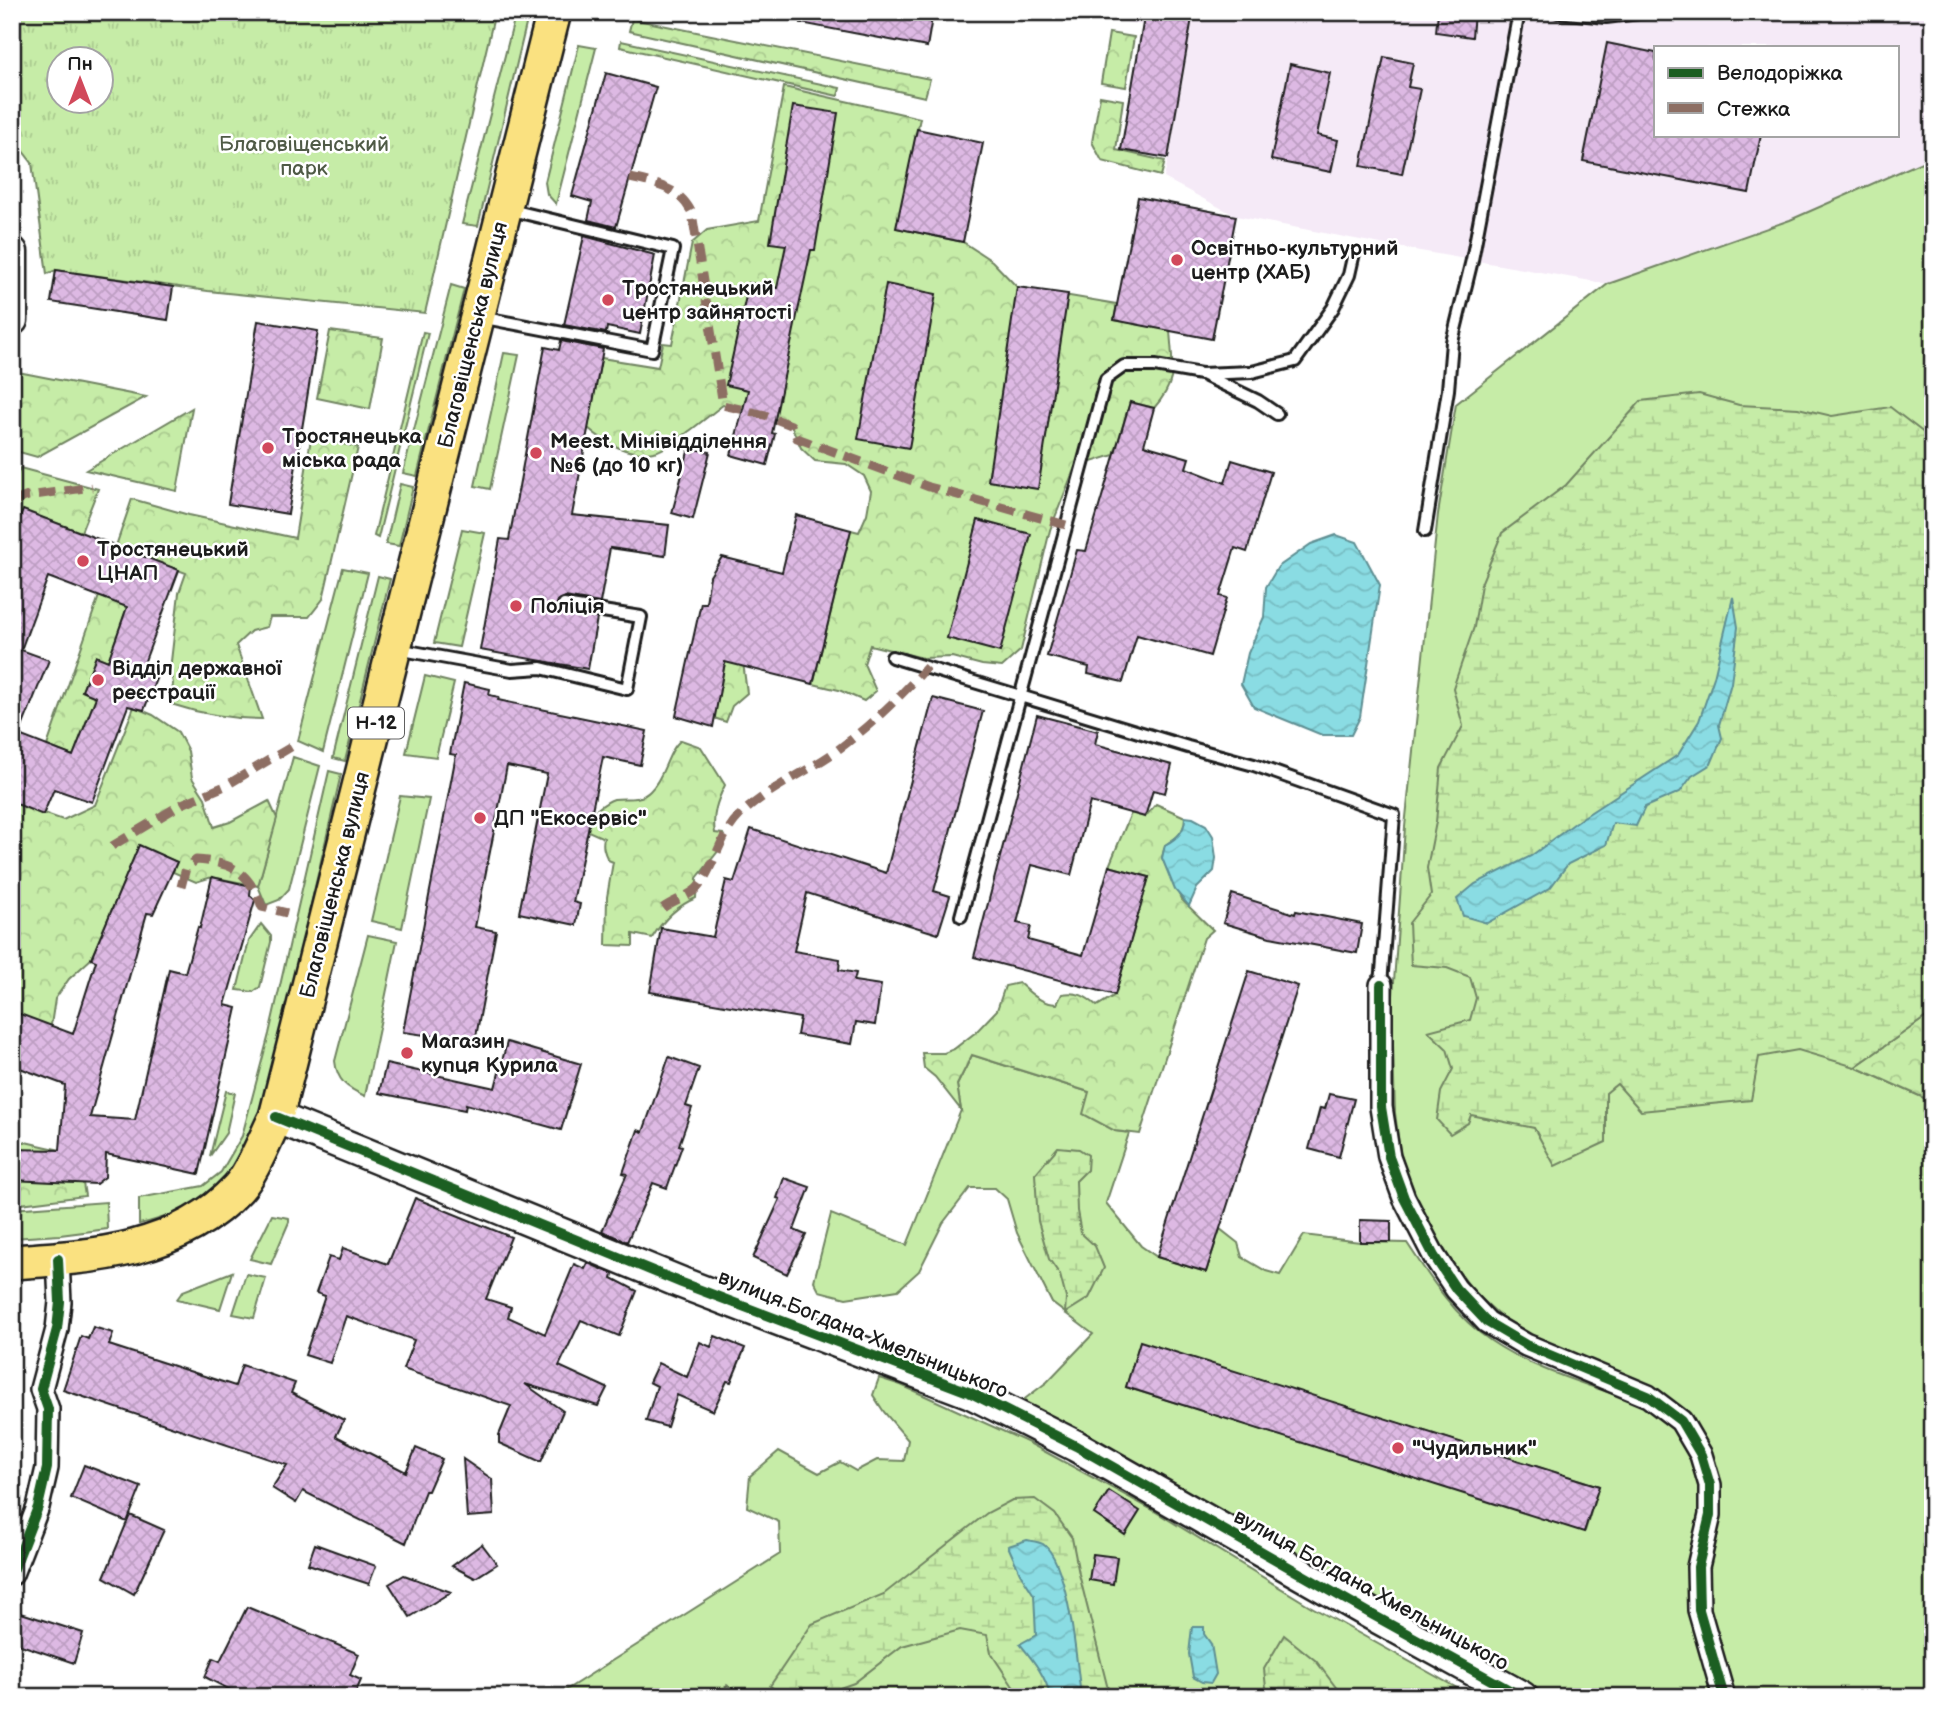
<svg xmlns="http://www.w3.org/2000/svg" width="1945" height="1709" font-family="'Balsamiq Sans',sans-serif">
<style>
.built{fill:#f5eaf7;fill-rule:evenodd}
.green{fill:#c6eca7;stroke:#718462;stroke-width:2;fill-rule:evenodd}
.forest{fill:url(#forest-crowns);stroke:#718462;stroke-width:2}
.wetland{fill:url(#wetland-marsh);stroke:#718462;stroke-width:2}
.park{fill:url(#park-tufts);stroke:#718462;stroke-width:2;fill-rule:evenodd}
.water{fill:url(#water-waves);stroke:#5e8f93;stroke-width:2}
.building{fill:url(#building-cross-hatch);stroke:#1c1c1c;stroke-width:2;fill-rule:evenodd}
.lines{fill:none;stroke-linecap:round;stroke-linejoin:round}
.lane-casing{stroke:#1c1c1c;stroke-width:16}
.street-casing{stroke:#1c1c1c;stroke-width:26}
.secondary-casing{stroke:#1c1c1c;stroke-width:35}
.primary-casing{stroke:#1c1c1c;stroke-width:38}
.lane{stroke:#fff;stroke-width:10}
.street{stroke:#fff;stroke-width:21}
.secondary{stroke:#fff;stroke-width:30}
.primary{stroke:#fae180;stroke-width:33}
.quiet{stroke:#8d6e63;stroke-width:9;stroke-dasharray:18 9;stroke-linecap:butt}
.cycleway-casing{stroke:#fff;stroke-width:15}
.cycleway{stroke:#1b5e20;stroke-width:10}
.poi-dot{fill:#d1495b;stroke:#fff;stroke-width:2.5}
.labels{text-anchor:middle;dominant-baseline:central;stroke-width:5;stroke-linejoin:round;paint-order:stroke}
.shield{fill:#fff;stroke:#606060;stroke-width:2}
.shield-label{font-size:19px;font-weight:bold;fill:#1c1c1c}
.park-label{font-size:21px;fill:#4f5a46;stroke:#fff}
.poi-label{font-size:21px;font-weight:bold;fill:#1c1c1c;stroke:#fff;text-anchor:start}
.street-label{font-size:21px;fill:#1c1c1c;stroke:#fff}
</style>
<defs>
<pattern id="forest-crowns" width="20" height="18" patternUnits="userSpaceOnUse" patternTransform="scale(1.75)"><rect width="20" height="18" fill="#c6eca7"/><path d="M2 6a3 3 0 1 1 6 0M12 15a3 3 0 1 1 6 0" fill="none" stroke="#aaca8f"/></pattern>
<pattern id="wetland-marsh" width="20" height="14" patternUnits="userSpaceOnUse" patternTransform="scale(1.75)"><rect width="20" height="14" fill="#c6eca7"/><path d="M1 5h8M5 5V1M11 12h8M15 12V8" fill="none" stroke="#aaca8f"/></pattern>
<pattern id="park-tufts" width="24" height="20" patternUnits="userSpaceOnUse" patternTransform="scale(1.75)"><rect width="24" height="20" fill="#c6eca7"/><path d="M3 7l-1-3M5 7V3M7 7l1-3M15 17l-1-3M17 17v-4M19 17l1-3" fill="none" stroke="#aaca8f"/></pattern>
<pattern id="water-waves" width="16" height="10" patternUnits="userSpaceOnUse" patternTransform="scale(1.75)"><rect width="16" height="10" fill="#8adce3"/><path d="M0 5q4-4 8 0t8 0" fill="none" stroke="#76bcc2"/></pattern>
<pattern id="building-cross-hatch" width="8" height="8" patternUnits="userSpaceOnUse" patternTransform="scale(1.75)"><rect width="8" height="8" fill="#ddb9e3"/><path d="M0 0l8 8M0 8l8-8" fill="none" stroke="#bd9ec2"/></pattern>
</defs>
<rect width="100%" height="100%" fill="#fff"/>
<filter id="ink" filterUnits="userSpaceOnUse"><feTurbulence type="fractalNoise" baseFrequency=".0143" numOctaves="2"/><feDisplacementMap in="SourceGraphic" scale="14" xChannelSelector="R" yChannelSelector="G"/><feConvolveMatrix kernelMatrix="1 2 1 2 8 2 1 2 1" color-interpolation-filters="sRGB"/></filter>
<g filter="url(#ink)">
<path class="built" d="M1071 12H1933V157L1790 220 1608 284 1386 245 1236 216 1164 178 1168 158 1121 150 1142 25ZM1656 47H1898V135H1656Z"/>
<path class="green" d="M516 12H529L478 226 462 224Z
M579 45 596 48 556 204 547 194 545 182Z
M1933 157V1012L1855 1067 1933 1102V1697H1552L1303 1556 1022 1401 1047 1382 1093 1334 1052 1303 1017 1233 1007 1199 995 1188H970L943 1223 919 1271 898 1290 846 1298 819 1291 814 1281 831 1214 907 1245 961 1110 957 1085 972 1055 1089 1092 1115 1131 1129 1133 1106 1203 1141 1246 1157 1257 1206 1272 1220 1229 1238 1243 1242 1257 1266 1271 1280 1275 1304 1235 1360 1242 1407 1243C1430 1278 1455 1317 1491 1341 1529 1367 1576 1381 1619 1396L1646 1383 1532 1339 1505 1320 1475 1293 1453 1264 1415 1200 1400 1152 1395 1113 1392 1010 1405 827 1438 514 1456 404 1608 284 1790 220ZM1140 1342 1599 1486 1585 1531 1126 1387Z
M451 285 464 289 417 476 403 473Z
M423 332 428 333 378 538 374 536Z
M504 353 519 355 490 489 475 486Z
M400 484 413 487 399 546 386 544Z
M343 568 368 573 323 752 298 741Z
M378 576 390 579 345 761 333 758Z
M425 676 454 683 436 757 406 753Z
M293 757 320 766 289 889 279 900 266 905 258 886Z
M329 771 341 774C325 845 309 916 292 987 277 1048 261 1138 220 1185 202 1205 164 1219 139 1224V1198L203 1186 221 1172 242 1136 269 1034Z
M400 796 429 799 402 928 371 921Z
M261 924 271 936V942L260 987 253 992 237 990 249 941Z
M368 935 397 941 365 1096C347 1088 337 1081 335 1061Z
M226 1091 235 1093 226 1133 210 1156Z
M106 1202 107 1229 60 1235 12 1238V1209Z
M272 1215 289 1218V1222L271 1264 250 1259Z
M232 1272 220 1309 177 1299 183 1291Z
M246 1274 266 1278 254 1318 233 1314Z
M879 1378 901 1385 1029 1443 1151 1509 1310 1606 1473 1697H746L727 1685 719 1697H555L780 1554 779 1522 747 1507 750 1476 779 1451 819 1473 840 1462 856 1471 877 1460 904 1461 908 1440 884 1412 873 1395Z"/>
<path class="forest" d="M632 19 930 79 925 97 629 31Z
M1109 33 1134 37 1126 87 1101 83Z
M621 41 840 88 838 96 620 47Z
M784 87 920 118 897 228 963 242 992 261 1017 287 1117 304 1114 320 1170 330C1172 365 1179 380 1154 408L1130 402 1114 455 1075 467 1050 530 1021 650 1002 667 982 665 952 657 923 658 870 645 864 664 876 691 864 701 839 690 813 684 851 530 859 532 867 514 871 491 864 476 846 464 815 461 801 448 791 425 765 415 723 405C708 416 670 449 654 452 630 457 605 443 588 428L601 358 658 367 663 343 672 344 692 243 707 230 759 221Z
M1100 96 1123 100 1116 150 1165 161 1161 176 1102 161 1092 142Z
M330 331 383 338 370 409 317 398Z
M18 372 146 397 37 457 12 450V396Z
M192 408 177 491 86 470Z
M311 438 358 447 323 599 309 617H270L267 627 251 631 236 645 262 719C230 719 201 714 171 704L173 683 170 670 179 593 186 573 116 546 132 499 189 515 295 538Z
M20 468 98 489 81 532 23 511 12 538V489Z
M462 529 485 533 459 647 434 643Z
M99 596 127 607 108 661 96 657 82 691 96 697 73 756 47 746Z
M726 658 743 662 747 693 732 706 726 722 714 718Z
M134 707 153 715 178 732 188 751 192 778 205 798 214 827 230 822 269 801 277 818 258 886 212 877 196 882 173 872 177 862 139 846 91 959 69 979 55 999 51 1025 43 1030 12 1022V802L63 820 95 805Z
M681 740 701 747 725 785C717 801 712 815 715 833L723 834 726 841 697 878 696 898C676 906 663 920 652 938L633 934V946L606 945 607 897 613 862 608 860C604 852 602 846 604 838L588 831 591 814C598 809 606 801 614 799 628 797 639 802 650 791 665 777 667 751 681 740Z
M1156 804 1185 817C1185 832 1177 838 1165 845L1162 858 1181 899 1213 930 1204 938 1140 1134 1115 1131 1083 1114 1089 1092 972 1055 957 1085 961 1110 935 1077 924 1068 922 1053H944L954 1049 976 1032 997 1010 1005 986 1019 983C1030 993 1041 1004 1057 1004L1062 994C1077 991 1086 996 1097 1006L1115 995 1149 877 1109 866 1131 813 1145 817Z
M1933 1012V1102L1855 1067Z
M12 1139 60 1150 83 1183 85 1196 12 1205Z"/>
<path class="wetland" d="M1699 394 1739 405 1798 408 1832 416 1890 407 1933 440V1012L1855 1067 1798 1050 1759 1057 1751 1100 1641 1111 1617 1084 1606 1093V1142L1555 1166 1534 1128 1471 1115 1468 1123 1450 1134 1437 1120 1441 1092 1453 1069 1447 1049 1428 1031 1470 1020 1476 998 1470 977 1447 968 1411 965 1409 923 1431 895 1427 868 1436 822 1441 768 1463 726 1453 688 1474 627 1481 584 1502 533 1566 485 1641 401Z
M1058 1147 1079 1149 1088 1155 1087 1170 1076 1181 1077 1211 1081 1233 1095 1246 1104 1268 1089 1298 1065 1313 1066 1298 1060 1275 1049 1259 1038 1221 1035 1174Z
M1035 1499 1055 1514 1072 1538 1079 1574 1110 1697H1020L991 1653 987 1635 960 1630 902 1646 854 1683 814 1697H787L770 1686 812 1624 884 1594 987 1513 1012 1500Z
M1284 1635 1316 1661 1341 1694 1377 1691 1383 1697H1267L1264 1669Z"/>
<path class="park" d="M12 12H495L425 313 208 291 56 270 47 274 32 163 12 137ZM60 60H102V102H60Z"/>
<path class="water" d="M1336 535 1357 542 1380 585 1360 717 1351 735H1322L1254 707 1241 684 1248 653 1264 617 1266 587 1278 567 1311 544Z
M1733 597 1738 627 1731 683 1719 725 1722 738 1711 764 1692 776 1680 792 1645 807 1636 826 1613 823 1606 845 1568 864 1550 888 1487 923 1463 916 1457 899 1475 884 1531 856 1579 820 1678 755 1699 721 1714 677Z
M1185 817 1193 818 1206 825 1213 836 1216 858 1214 871 1197 888 1189 906 1175 890 1162 858 1165 845C1177 838 1185 832 1185 817Z
M1027 1540C1032 1541 1040 1542 1043 1544 1069 1562 1077 1665 1081 1697H1050C1047 1677 1032 1659 1020 1644L1036 1635 1034 1595 1020 1573 1008 1546Z
M1192 1627H1204V1634L1211 1644 1216 1674 1211 1683 1202 1682 1193 1677 1189 1654Z"/>
<path class="building" d="M802 12H933L927 47 801 23Z
M1145 12H1193L1168 158 1121 150Z
M1438 12H1474L1472 37 1436 32Z
M1607 43 1656 53V135H1761L1749 193 1583 161Z
M1384 57 1413 63 1408 87 1420 89 1402 174 1361 166Z
M1290 64 1330 73 1317 135 1338 140 1331 172 1271 160Z
M606 73 656 87 616 227 588 220 592 202 572 196Z
M793 106 838 113 815 250H811L772 433 775 434 767 465 731 455 748 390 726 385 749 283 777 288 786 245 770 243Z
M917 129 983 143 963 242 896 228Z
M1138 197 1236 216 1212 339 1114 320Z
M584 236 655 255 640 334 607 327 606 333 564 325Z
M56 270 173 287 168 320 51 302Z
M886 284 936 294 909 448 858 439Z
M1017 287 1068 294 1038 489 988 481Z
M258 321 318 331 288 514 228 504Z
M561 341 603 349 572 515 669 525 665 556 610 548 600 603 565 597 558 601 556 607 562 613 597 618 588 669 480 650 500 539 509 540 545 347 559 350Z
M1130 402 1154 408 1144 445 1189 458 1186 468 1225 483 1232 460 1271 472 1247 552 1235 548 1220 596 1227 598 1210 656 1137 635 1123 682 1088 674 1089 667 1047 656 1077 550 1086 551Z
M689 448 710 452 693 519 672 513Z
M23 510 179 570 140 674 156 679 144 710 128 706 92 802 54 789 43 815 12 802V538ZM48 577 127 607 108 661 96 656 82 691 96 697 73 756 19 735 49 660 21 650Z
M796 515 851 530 813 684 725 662 713 727 676 716 701 603H706L710 576 722 557 782 572Z
M978 520 1031 534 1000 652 947 638Z
M464 683 490 689 489 695 499 697 498 700 647 731 640 765 603 757 573 902 580 904 576 925 519 913 547 774 507 766 475 927 496 931 475 1042 403 1032 456 755 450 754Z
M933 698 983 711 934 891 950 896 938 934 807 893 794 951 840 959 839 970 856 973 854 981 881 985 875 1025 856 1022 852 1044 797 1035 800 1018 650 992 661 928 713 937 726 880 734 882 751 829 886 873Z
M1037 715 1098 731 1095 744 1172 765 1165 793 1153 790 1145 817 1090 802 1071 875 1032 865 1017 923 1031 926 1028 940 1083 955 1109 866 1149 877 1115 995 974 957Z
M139 845 177 862 153 914 147 913 90 1117 135 1120 169 969 185 973 198 927 200 928 212 877 251 886 250 895 255 900 225 1005 237 1008 199 1174 106 1154 105 1177 96 1184 12 1180V1149L60 1150 65 1085 12 1065V1011L73 1034 96 961 91 959Z
M1232 894 1295 914 1296 911 1362 924 1357 953 1270 937 1223 923Z
M1249 971 1298 986 1206 1272 1157 1257Z
M507 1042 581 1064 561 1130 466 1104 465 1110 379 1093 386 1064 495 1088Z
M669 1057 699 1068 686 1106 692 1108 679 1145 682 1146 667 1188 653 1183 627 1242 602 1231 627 1174 623 1173 638 1130 643 1132Z
M1329 1094 1354 1099 1339 1157 1309 1149 1320 1108 1325 1109Z
M784 1178 810 1187 794 1230 806 1235 787 1274 753 1258 780 1199 777 1198Z
M415 1198 511 1237 486 1299 511 1307 508 1317 545 1334 574 1264 585 1269 588 1263 613 1274 612 1278 637 1291 619 1336 581 1320 559 1366 607 1388 598 1406 525 1384 563 1411 541 1462 499 1443V1435L511 1406 403 1369 414 1340 346 1316 330 1363 305 1355 325 1296 316 1293 329 1257 339 1260 343 1248 388 1264Z
M1360 1220 1391 1221V1242H1360Z
M93 1327 113 1333 109 1345 235 1386 242 1365 295 1383 291 1393 344 1420 336 1436 406 1472 416 1448 442 1459 428 1491H425L406 1543 303 1491 296 1503 272 1488 287 1465 63 1390 81 1336 88 1339Z
M715 1336 745 1348 731 1382 727 1381 713 1411 677 1395 667 1427 646 1421 657 1386 649 1382 658 1363 687 1377 700 1342 711 1347Z
M1140 1341 1599 1486 1584 1532 1126 1387Z
M463 1459 492 1479 494 1515 467 1517Z
M84 1465 141 1487 127 1522 71 1498Z
M1109 1491 1140 1511 1125 1535 1094 1514Z
M130 1515 164 1530 134 1594 104 1577Z
M315 1544 376 1566 369 1584 308 1564Z
M482 1544 497 1564 475 1578 452 1566Z
M1093 1554 1117 1557 1113 1584 1089 1580Z
M404 1575 451 1592 410 1617 389 1584Z
M247 1607 359 1654 350 1675 361 1680 354 1697H244L205 1677 213 1658 220 1661Z
M12 1610 83 1633 74 1663 12 1642Z"/>
<g class="lines">
<g class="lane-casing">
<path id="lane" d="M1558 12 1606 17 1647 12
M480 317 652 350 673 249 507 209
M1204 375 1258 401 1277 414
M1425 531 1448 390 1452 342 1472 260 1519 12
M397 649 512 670 541 668 627 689 641 617 564 605
M892 657 1188 747 1254 765 1394 815 1381 985
M961 916 1106 379 1124 366H1155L1201 374 1252 372 1295 361 1333 308 1349 275 1354 253"/>
</g>
<g class="street-casing">
<path id="street" d="M1381 985V1107L1389 1157 1404 1198 1434 1256 1456 1289 1487 1322 1526 1345 1648 1396 1681 1421 1701 1455 1710 1485V1515L1698 1567 1699 1610 1724 1697
M12 1574 38 1507 47 1468 48 1409 41 1389 57 1329 60 1302 58 1259"/>
</g>
<g class="secondary-casing">
<path id="secondary" d="M12 252V320
M276 1117 682 1283 971 1393 1076 1446 1373 1615 1522 1697"/>
</g>
<g class="primary-casing">
<path id="primary" d="M12 1262C92 1257 179 1252 238 1188 252 1173 266 1137 276 1117L554 12"/>
</g>
<use href="#lane" class="lane"/>
<use href="#street" class="street"/>
<use href="#secondary" class="secondary"/>
<use href="#primary" class="primary"/>
<path class="quiet" d="M630 178C657 184 679 187 692 213L723 405 765 415 791 425 797 438 929 487 1066 525
M12 502 28 496 92 487
M112 846 182 804 225 786 291 747
M181 887 186 868 196 860C234 863 248 871 262 907L287 913
M663 908C673 900 691 896 699 886 715 865 720 835 739 816 766 790 801 775 832 754 867 729 898 699 927 667"/>
<g class="cycleway-casing">
<path id="cycleway" d="M1381 985V1107L1389 1157 1404 1198 1434 1256 1456 1289 1487 1322 1526 1345 1648 1396 1681 1421 1701 1455 1710 1485V1515L1698 1567 1699 1610 1724 1697
M276 1117 682 1283 971 1393 1076 1446 1373 1615 1522 1697
M12 1574 38 1507 47 1468 48 1409 41 1389 57 1329 60 1302 58 1259"/>
</g>
<use href="#cycleway" class="cycleway"/>
</g>
</g>
<g class="poi-dot">
<circle cx="1177" cy="260" r="7"/>
<circle cx="608" cy="300" r="7"/>
<circle cx="268" cy="448" r="7"/>
<circle cx="536" cy="453" r="7"/>
<circle cx="83" cy="561" r="7"/>
<circle cx="516" cy="606" r="7"/>
<circle cx="98" cy="680" r="7"/>
<circle cx="480" cy="818" r="7"/>
<circle cx="407" cy="1053" r="7"/>
<circle cx="1398" cy="1448" r="7"/>
</g>
<g class="labels">
<rect class="shield" x="348" y="707.5" width="56" height="31" rx="5"/>
<g class="shield-label">
<text x="376" y="723">Н-12</text>
</g>
<g class="park-label">
<text x="304" y="144">Благовіщенський<tspan x="304" dy="24">парк</tspan></text>
</g>
<g class="poi-label">
<text x="1191" y="248">Освітньо-культурний<tspan x="1191" dy="24">центр (ХАБ)</tspan></text>
<text x="622" y="288">Тростянецький<tspan x="622" dy="24">центр зайнятості</tspan></text>
<text x="282" y="436">Тростянецька<tspan x="282" dy="24">міська рада</tspan></text>
<text x="550" y="441">Meest. Мінівідділення<tspan x="550" dy="24">№6 (до 10 кг)</tspan></text>
<text x="97" y="549">Тростянецький<tspan x="97" dy="24">ЦНАП</tspan></text>
<text x="530" y="606">Поліція</text>
<text x="112" y="668">Відділ державної<tspan x="112" dy="24">реєстрації</tspan></text>
<text x="494" y="818">ДП "Екосервіс"</text>
<text x="421" y="1041">Магазин<tspan x="421" dy="24">купця Курила</tspan></text>
<text x="1412" y="1448">"Чудильник"</text>
</g>
<g class="street-label">
<text transform="translate(473 335) rotate(-76)">Благовіщенська вулиця</text>
<text transform="translate(335 885) rotate(-76)">Благовіщенська вулиця</text>
<text transform="translate(863 1334) rotate(22)">вулиця Богдана Хмельницького</text>
<text transform="translate(1371 1590) rotate(29)">вулиця Богдана Хмельницького</text>
</g>
</g>
<rect width="1945" height="1709" fill="none" stroke="#fff" stroke-width="42"/>
<rect x="21" y="21" width="1903" height="1667" fill="none" stroke="#1c1c1c" stroke-width="2.5" filter="url(#ink)"/>
<rect x="1654" y="46" width="245" height="91" fill="#ffffff" stroke="#a4a4a4" stroke-width="2"/>
<rect x="1668" y="68" width="35" height="10" fill="#1b5e20" stroke="#a4a4a4" stroke-width="2"/>
<text x="1717" y="80" font-size="21" fill="#1c1c1c">Велодоріжка</text>
<rect x="1668" y="103" width="35" height="10" fill="#8d6e63" stroke="#a4a4a4" stroke-width="2"/>
<text x="1717" y="116" font-size="21" fill="#1c1c1c">Стежка</text>
<g transform="translate(80 80)"><circle r="33" fill="#ffffff" stroke="#a4a4a4" stroke-width="2"/>
<path d="M0-5L12 26L0 18L-12 26Z" fill="#d1495b"/>
<text y="-10" font-size="19" font-weight="bold" text-anchor="middle" fill="#1c1c1c">Пн</text>
</g>
</svg>
